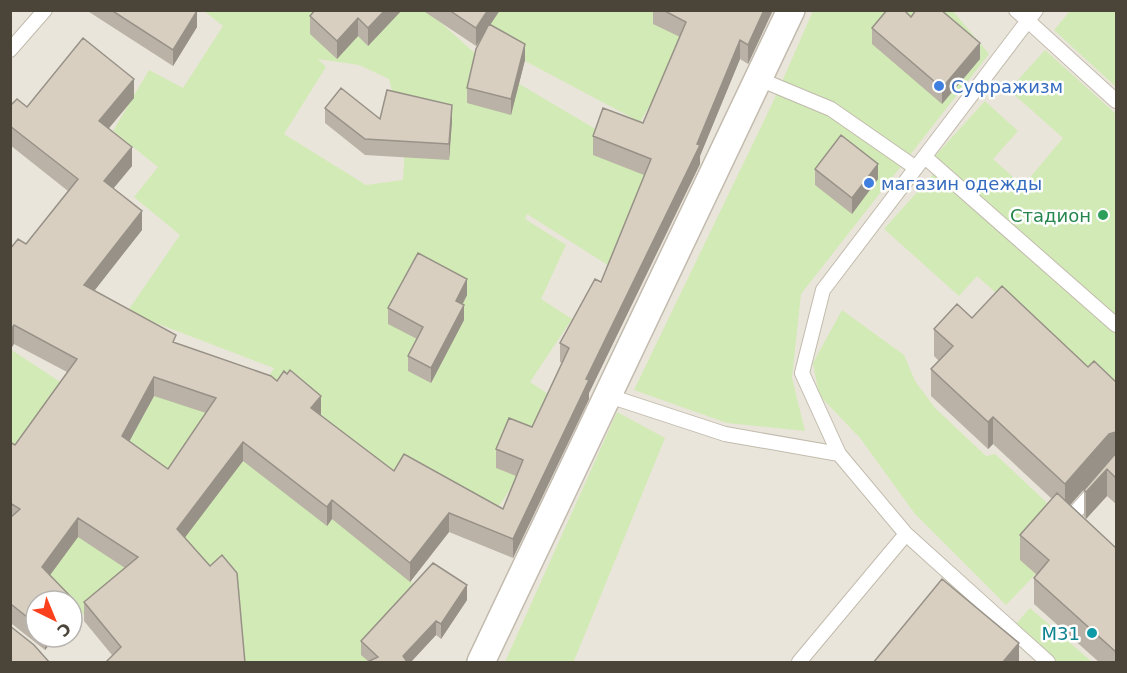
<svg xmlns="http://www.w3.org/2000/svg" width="1127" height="673" font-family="'DejaVu Sans',sans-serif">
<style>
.residential{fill:#eae5da;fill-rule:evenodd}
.green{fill:#d2eab5;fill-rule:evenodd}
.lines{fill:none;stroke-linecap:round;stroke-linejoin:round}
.service-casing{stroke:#c2bbae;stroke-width:16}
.minor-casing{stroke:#c2bbae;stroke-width:30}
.service{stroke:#fff;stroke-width:14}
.minor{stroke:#fff;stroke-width:27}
.wall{fill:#bab2a6;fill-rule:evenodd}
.shaded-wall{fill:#979187}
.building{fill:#d8cfc1;stroke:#979187;stroke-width:1.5;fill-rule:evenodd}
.shop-dot{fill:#3f7fe0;stroke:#fff;stroke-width:2}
.leisure-dot{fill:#2e9e5b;stroke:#fff;stroke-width:2}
.culture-dot{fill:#0f9aa8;stroke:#fff;stroke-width:2}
.labels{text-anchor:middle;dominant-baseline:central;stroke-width:5;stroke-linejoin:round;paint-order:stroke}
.shop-label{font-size:18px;fill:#366cbe;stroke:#fff;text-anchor:start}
.leisure-label{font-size:18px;fill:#27864d;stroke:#fff;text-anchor:end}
.culture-label{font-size:18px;fill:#0d838f;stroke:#fff;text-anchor:end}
</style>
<rect width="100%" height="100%" fill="#f6f3ec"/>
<path class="residential" d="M10 11H1116V662H11ZM36 601H72V637H36Z"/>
<path class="green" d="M451 10H670L698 25 640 122 446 19Z
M204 11H428L489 66 641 156 671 191 622 274 527 214 525 219 566 245 541 299 572 319 530 382 565 405 477 540 257 395 274 368 127 312 180 235 134 197 158 167 113 131 149 70 183 88 223 26ZM318 59 359 65 389 79 405 144 403 180 366 185 284 134 326 67Z
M813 11H953L989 54 801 294 792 378 805 431 727 423 634 390 773 102Z
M1070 11H1116V87L1054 30Z
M1045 50 1116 114V318L935 156 985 101 1018 131 993 159 1023 186 1063 138 1009 90Z
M936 171 1116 332V401L977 276 959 296 884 229Z
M842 310 904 355 915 381 935 408 986 456 995 454 1077 531 1006 605 915 514 860 438 819 395 813 363Z
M10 349 68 387 22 455 11 447Z
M150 365 390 553 435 613 398 662H157L72 607V601H64L42 586Z
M617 412 665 438 574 661 505 662Z
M1030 608 1092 662H1055L1014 626Z"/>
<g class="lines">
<g class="service-casing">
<path id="service" d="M1016 10 1116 101
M1036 10 823 290 802 373 839 454 906 534 1048 662
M10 50 45 10
M759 79 831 109 916 168
M925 157 1116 325
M609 396 725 434 839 454
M1079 524 1071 517 1116 467
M799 662 906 534"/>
</g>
<g class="minor-casing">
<path id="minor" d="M481 662 791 10"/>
</g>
<use href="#service" class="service"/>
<use href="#minor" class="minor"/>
</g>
<path class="wall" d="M86 10H197V27L173 66Z
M402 10 368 46 358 36 337 59 310 34V16Z
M422 10H500L490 25 525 60 511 115 467 103V88L481 39 476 46Z
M653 10H773L748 64 740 59 700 156V164L589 393V399L513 558 449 532 410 582 332 519 327 526 243 461 184 538 210 566 112 655 84 621V602L125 568 78 537 50 575 72 601H36V637H56L45 650 12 624H10V442L15 445 67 372 14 344 12 347 10 346V249L26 244 68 191 10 145V106L27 107 134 98 109 128 132 166 113 188 142 230 94 290 176 343 321 415 394 471 503 509 516 476 496 468V449L532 427 562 363 560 362V343L601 282 644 175 593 155V136L643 123 680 37 653 24ZM154 396 206 413 168 469 129 441Z
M911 17 980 59 942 104 872 44V28Z
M325 108 380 119 452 121 449 160 365 155 325 123Z
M815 169 878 179 852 214 815 185Z
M467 295 463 304 464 320 431 383 408 371V356L417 339 388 324V308Z
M972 318 1088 367 1116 382V504L1107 496 1086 519 1084 516V490L1109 461 1070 505 1116 548V663H1100L1034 604V578L1037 575 1020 560V535L1052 499 993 444 988 449 931 396V369L939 361 934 356V329Z
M467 600 441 639 436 635 410 663H365L368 661 361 655V641Z"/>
<path class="shaded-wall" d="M385 10H402L368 46V28Z
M488 10H500L476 46V28Z
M764 10H773L748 64V45Z
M197 11V27L173 66V50Z
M358 18V36L337 59V41Z
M740 40V59L700 156V164L589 393V399L513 558V539L586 379 697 144Z
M980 43V59L942 104V88Z
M525 44V60L511 115V99Z
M134 79V98L99 140V121Z
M452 105V121L449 160V144Z
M132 147V166L104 200V181Z
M878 164V179L852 214V198Z
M142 211V230L84 304V285Z
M467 279V295L456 316V301Z
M464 305V320L431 383V368Z
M14 325V344L12 347V328Z
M154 377V396L122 455V436Z
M321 396V415L311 427V408Z
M993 417V444L988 449V422Z
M1116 432V458L1109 461 1065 511V484L1109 434Z
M243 442V461L177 548V529Z
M1107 469V496L1086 519V492Z
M332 500V519L327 526V507Z
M449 513V532L410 582V563Z
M78 518V537L42 586V567Z
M467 585V600L441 639V624Z
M436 621V635L410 663H403V656Z
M45 637H56L45 650Z
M1019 643V663H1002Z"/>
<path class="building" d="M111 10H197V11L173 50Z
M315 10H385L368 28 358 18 337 41 310 16Z
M449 10H488L476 28Z
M663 10H764L748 45 740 40 697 144 700 145 586 379 589 380 513 539 449 513 410 563 332 500 327 507 243 442 177 529 210 566 222 555 237 573 245 663H105L121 647 84 602 138 557 78 518 42 567 72 598 69 601H36V624L12 605H10V518L20 509 10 503V442L15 445 77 359 14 325 12 328 10 327V249L18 239 26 244 78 179 10 126V106L17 99 27 107 83 38 134 79 99 121 132 147 104 181 142 211 84 285 176 335 173 342 271 376 277 381 284 371 287 374 290 370 321 396 311 408 394 471 404 454 503 509 523 460 496 449 509 418 532 427 569 348 560 343 595 279 601 282 651 159 593 136 603 108 643 123 686 22ZM154 377 216 398 168 469 122 436Z
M887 10H904L911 17 916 10H941L980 43 942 88 872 28Z
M489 24 525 44 511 99 467 88 476 49Z
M341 88 380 119 387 90 452 105 449 144 365 139 325 108Z
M841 135 878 164 852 198 815 169Z
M418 253 467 279 456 301 464 305 431 368 408 356 423 327 388 308Z
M1002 286 1088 367 1094 361 1116 382V432L1109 434 1065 484 993 417 988 422 931 369 953 346 934 329 957 304 972 318Z
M1116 453V478L1107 469 1086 492 1084 490Z
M1057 493 1116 548V652L1034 578 1049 560 1020 535Z
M433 563 467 585 441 624 436 621 403 656 408 663H365L378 657 361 641Z
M942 579 1019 643 1002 663H873Z
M10 626 34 645 50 663H10Z"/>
<g class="shop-dot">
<circle cx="939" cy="86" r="6"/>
<circle cx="869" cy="183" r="6"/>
</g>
<circle class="leisure-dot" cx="1103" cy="215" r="6"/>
<circle class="culture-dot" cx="1092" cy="633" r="6"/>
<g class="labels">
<g class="shop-label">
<text x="951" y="86">Суфражизм</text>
<text x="881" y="183">магазин одежды</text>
</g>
<g class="leisure-label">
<text x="1091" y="215">Стадион</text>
</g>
<g class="culture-label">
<text x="1080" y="633">М31</text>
</g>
</g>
<rect width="1127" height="673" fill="none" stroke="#4b4439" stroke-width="24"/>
<g transform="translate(54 619) rotate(137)"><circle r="28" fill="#ffffff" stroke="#b7b4b0" stroke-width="1.5"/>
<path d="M0-4.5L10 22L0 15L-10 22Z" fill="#fc3f1d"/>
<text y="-9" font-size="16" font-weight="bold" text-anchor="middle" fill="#4b4439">С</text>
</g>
</svg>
